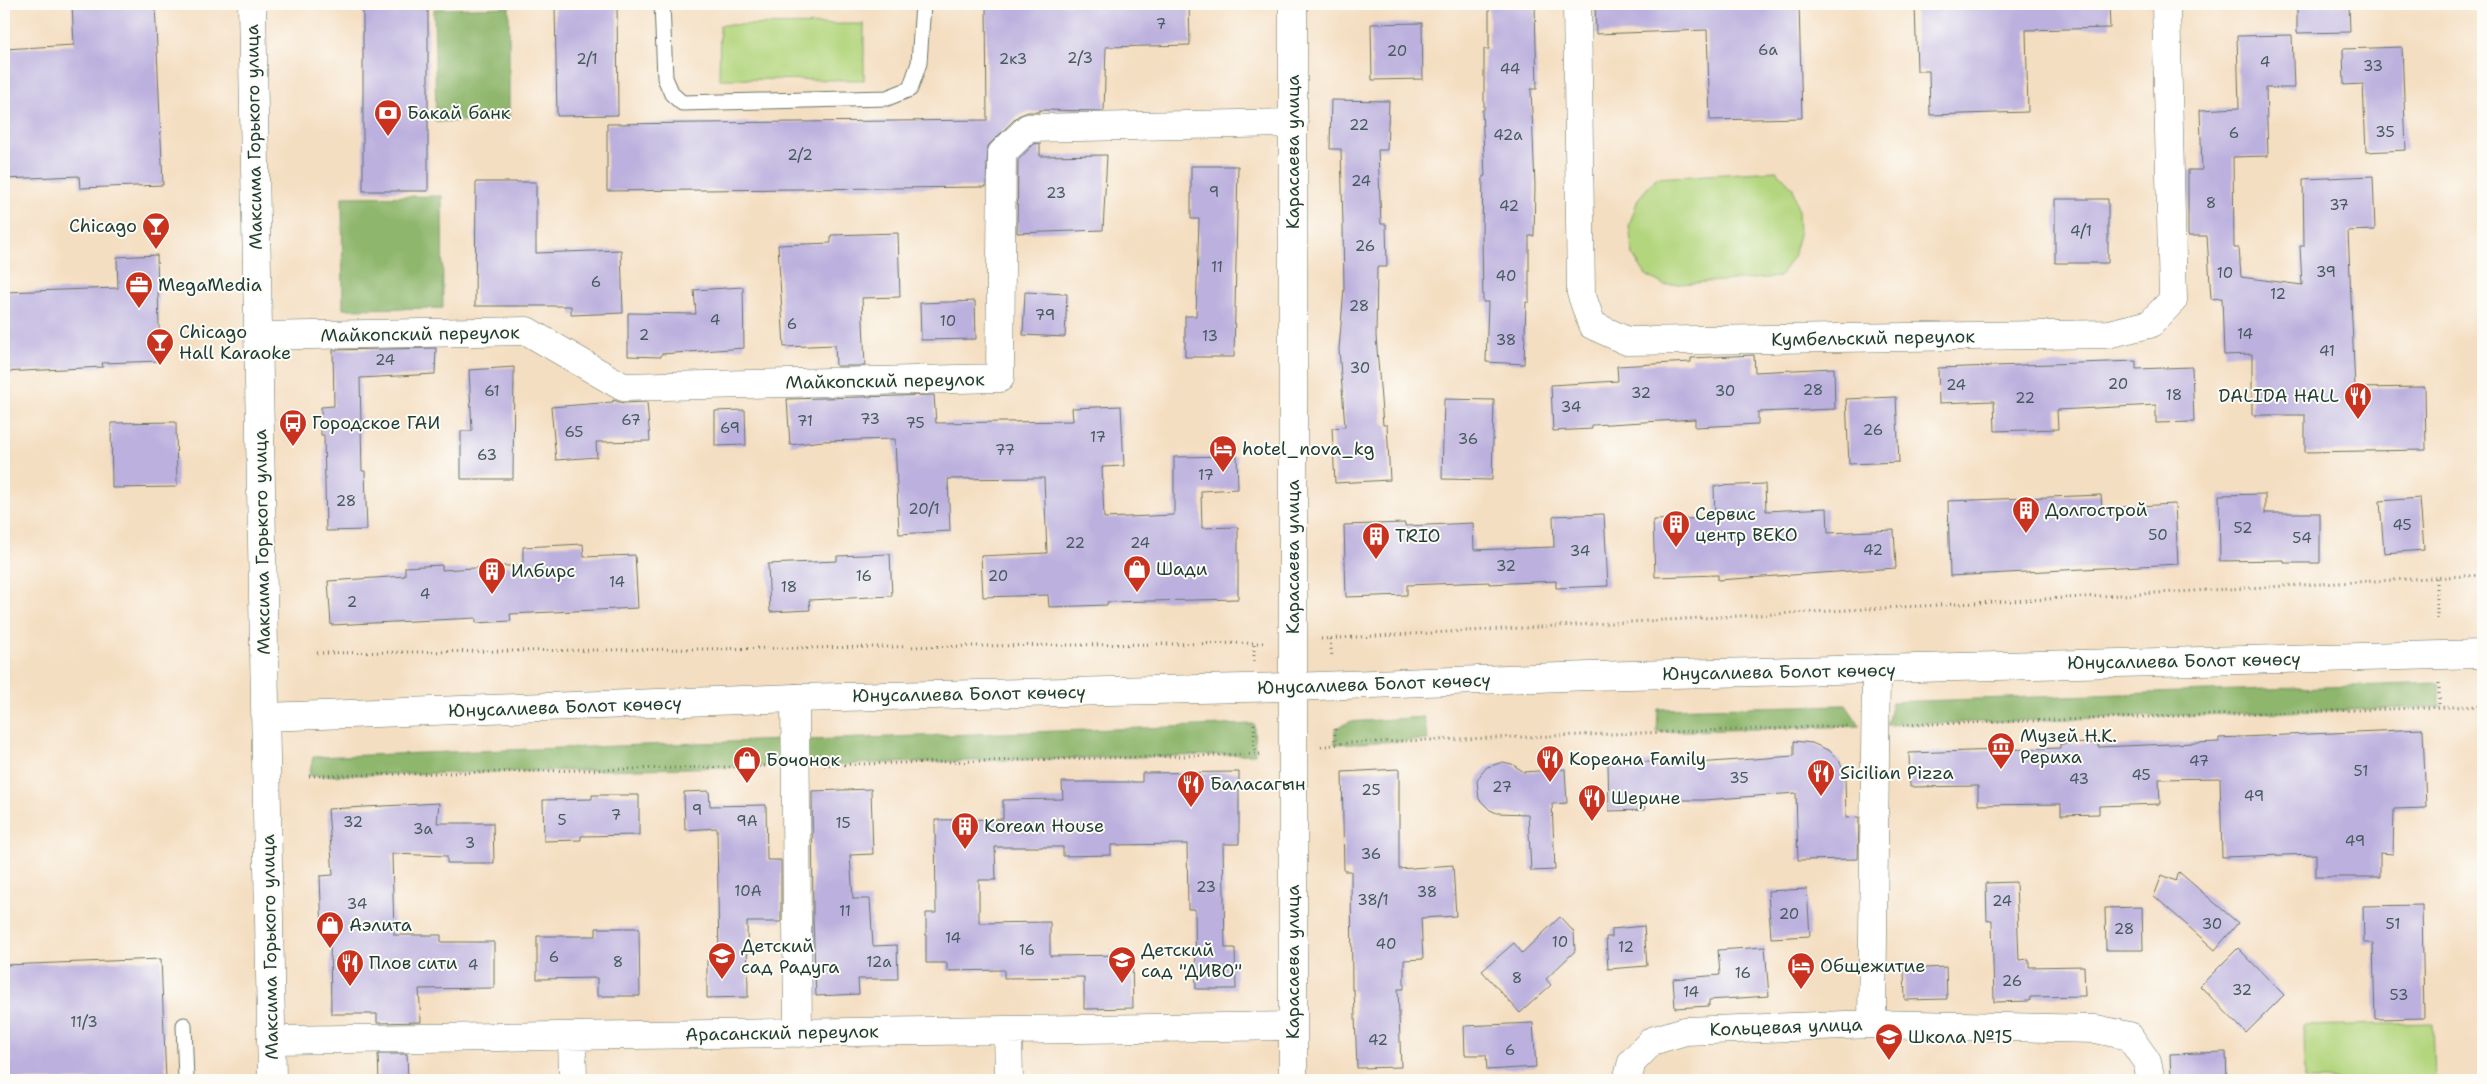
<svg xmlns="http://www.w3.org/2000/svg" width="2487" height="1084" font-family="'Shantell Sans',sans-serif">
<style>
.green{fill:#b3d57d;stroke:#698958}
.forest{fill:#8eb66c;stroke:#567a50}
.building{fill:#bcb1de}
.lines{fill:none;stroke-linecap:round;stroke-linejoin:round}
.lane-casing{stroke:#6a7565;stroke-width:17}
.street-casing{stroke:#6a7565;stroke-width:29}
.primary-casing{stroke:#6a7565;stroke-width:29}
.path{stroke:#6a7565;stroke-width:3;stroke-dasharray:1 4;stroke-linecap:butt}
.lane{stroke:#fff;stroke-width:15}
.street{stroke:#fff;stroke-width:28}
.primary{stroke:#fff;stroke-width:28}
.labels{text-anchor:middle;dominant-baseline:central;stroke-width:4;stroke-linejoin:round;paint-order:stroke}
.number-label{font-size:15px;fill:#465a5e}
.poi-label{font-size:18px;fill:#1f3d34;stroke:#fdfcf7;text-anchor:start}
.street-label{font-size:18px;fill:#1f3d34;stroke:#fdfcf7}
</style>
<rect width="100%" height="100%" fill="#fdfcf7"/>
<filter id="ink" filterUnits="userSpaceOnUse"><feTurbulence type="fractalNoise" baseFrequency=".02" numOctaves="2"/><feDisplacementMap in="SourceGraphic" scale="10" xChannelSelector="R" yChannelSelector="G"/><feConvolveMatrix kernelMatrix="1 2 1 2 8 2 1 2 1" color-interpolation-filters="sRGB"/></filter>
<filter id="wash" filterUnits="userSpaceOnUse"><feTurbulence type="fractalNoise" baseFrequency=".0096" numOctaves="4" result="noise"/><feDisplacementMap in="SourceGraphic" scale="20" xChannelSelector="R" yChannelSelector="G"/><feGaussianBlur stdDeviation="1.12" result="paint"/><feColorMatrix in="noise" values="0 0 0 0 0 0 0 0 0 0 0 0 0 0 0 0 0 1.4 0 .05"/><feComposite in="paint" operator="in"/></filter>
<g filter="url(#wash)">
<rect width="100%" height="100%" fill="#f4dec1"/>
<path class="green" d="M864 24V80L719 79 720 25Z
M1777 171 1793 188 1798 211 1799 234 1793 257 1779 277 1664 285 1646 275 1633 255 1629 226 1638 199 1656 178Z
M2433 1023 2435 1080H2304L2303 1026Z"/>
<path class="forest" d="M509 7V119L436 122 434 9Z
M442 196 443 308 343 309 342 197Z
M2439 683V707L1887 725 1892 702Z
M1846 705 1860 726 1657 732 1658 709Z
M1424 717 1428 740 1335 744V729L1349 722Z
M1254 724 1255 754 807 765V740Z
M783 740 784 766 309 776 313 757Z"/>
<g id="blocks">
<path class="building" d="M72 4H155L163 185 80 188 79 176 4 179V49L74 45Z
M363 4H428V191H363Z
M555 4H617L618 115 557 116Z
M986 4H1189L1190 45 1106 47 1104 111 1039 110V112H1028L1018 116 988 146 986 187 607 191V124L987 120Z
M1489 4H1535L1537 89H1531L1535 185 1534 236H1529V302H1526L1524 364 1486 362 1488 302H1483L1482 235 1483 176H1485L1482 110H1484V49H1489Z
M1595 4H1799L1802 118 1710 120 1707 30 1596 34Z
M1915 4H2109L2110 28 2026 30 2028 112 1930 115 1929 71H1917Z
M2297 4H2349L2350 32 2297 33Z
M1422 23 1423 79 1372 80 1371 24Z
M2292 35 2294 88H2266L2268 156 2233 157 2234 248H2239L2241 277 2302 285 2300 246H2304L2303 179 2373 176 2375 230 2348 231 2355 388 2425 387 2426 450 2305 452V415H2252V354L2224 355 2222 298 2211 299 2207 236H2188V170H2202L2200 110 2239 108 2237 36Z
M2402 47 2406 150 2366 152 2363 84 2344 85 2343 49Z
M1331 100 1389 101 1387 150H1378L1381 224H1386L1387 267H1377L1376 336 1383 425H1387L1390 480 1335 483 1332 428 1345 427 1339 349 1344 288 1343 225 1341 149H1330Z
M1040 143V156L1107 155 1103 230 1017 233 1018 160 1034 144Z
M1191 166H1238L1234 357H1185V316H1196L1199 219H1191Z
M476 182H536V253L621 250 623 313 571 315V306H475Z
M2055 199H2108V263H2055Z
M898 233 900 297 862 298 865 366H836L835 345 784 347 778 245 831 243V235Z
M157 255 160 361 102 363 103 367 4 372V292L118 288 117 257Z
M743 287 744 348 661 354V357L628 356V313L696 314 694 290Z
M1025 292 1067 294 1065 337 1023 335Z
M975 301 976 339 921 340 920 303Z
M436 348 435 374 360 378 362 471H365L367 530 326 531 324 435H321V407L334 406 333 350Z
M1754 355 1755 372 1834 368 1835 409 1758 412V424L1695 427V419L1592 425V429L1553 431 1551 385 1618 381 1617 366 1691 362V358Z
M2136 361V369L2192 367 2194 422 2156 423V405L2057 410 2058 429 1995 431 1994 401 1939 403 1938 368Z
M514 367 513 479H461V431H472L469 370Z
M934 395 936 423 1073 421 1072 408 1121 406 1124 466 1102 467 1104 518 1174 515V457L1237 456 1238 489 1201 491 1202 528 1238 527V599L1107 602V605L1049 607 1048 595 983 597 981 556 1047 553 1044 478 948 479 950 531 899 534 895 439 823 441 790 445 787 399Z
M1896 397 1899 462 1849 464 1846 399Z
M1444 399 1494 400 1492 480 1442 479Z
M613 400 623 403 647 402 650 441 596 442 597 457 556 460 551 407 613 402Z
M745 410 746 445 715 446V411Z
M176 422 177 487 112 488 111 423Z
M1765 484 1766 511 1827 508 1828 533 1894 530 1896 568 1718 580V575L1655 577 1653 520 1715 518 1714 486Z
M2265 494V513H2320V563H2284V560L2220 561 2219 495Z
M2101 495 2102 508 2175 504 2178 564 1950 576 1948 501Z
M2420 498 2424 550 2384 553 2380 501Z
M1604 514 1608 586 1556 588V581L1489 584V582L1407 585V595L1346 597 1344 525 1405 523V526L1473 523 1474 550 1554 547 1553 516Z
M583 544 584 557 635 555 638 608 510 614 511 621 476 623V618L331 625 328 581 405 576V567L442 565V570L523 565V547Z
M890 554 892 596 809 600 810 610 770 612 768 564 837 561V556Z
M2423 729 2426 808 2394 809 2393 854 2380 853V877H2316V854L2222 857 2220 778 2159 779 2160 804 2099 806V814L2061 815V804L1978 805V786L1910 787 1909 753 2060 748V744L2098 743V747L2219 742V738Z
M1794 741 1812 743 1830 751 1840 762 1845 776 1846 818 1859 817 1858 859 1798 860 1796 793 1704 800H1644L1645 810 1609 811 1608 763 1684 761V764L1794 756Z
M1503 762 1512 764 1524 772 1565 769 1567 803 1552 804 1555 870 1531 871 1528 814 1497 813 1490 810 1479 799 1477 781 1481 774 1487 767Z
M1399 769V869L1453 865 1456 916 1421 918 1423 959 1404 960V989H1398L1401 1067 1357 1068 1354 990H1352L1351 871H1344L1342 772Z
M1239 772V844H1223L1225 948H1235L1236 989H1196L1195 909H1188L1187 844 1111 845V855L1063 856V847H995L996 880H979V923L1050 922V956L1132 955 1133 1008 1084 1009V977L1004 978V970L947 971V963H926V913H936L935 820 1003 819V800L1063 799 1062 782H1142V773Z
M871 789 873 854 850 855 853 899H870L873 946 897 945 898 979H858L859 994 816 996 813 922 812 791Z
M709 791 710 806 766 805 767 860H781V922H747L748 997 707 998V960H719L717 828 685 830 684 792Z
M592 795H639V835L581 836V840L544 841 543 800 592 799Z
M439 803 437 823H493L494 863H447V856L392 854 394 935H441V942H494V988L419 989 421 1022 377 1023V1014H331L330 933H322L320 876 333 875 328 809Z
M2179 872 2238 923 2215 950 2154 896 2162 875 2176 881Z
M2016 882 2019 960 2029 959V967L2084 966 2085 996 2030 997V1001L1994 1002 1992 920 1987 921 1986 883Z
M1807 889 1810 936 1771 938 1768 891Z
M2422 905 2424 1018 2375 1019 2373 943H2364L2363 906Z
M2142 907 2143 950H2106L2105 908Z
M1560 917 1574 932 1575 951 1546 979 1551 985 1520 1013 1482 971 1514 943 1522 953Z
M1644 926 1647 966 1608 969 1606 937H1612V929Z
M596 928H639L640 996H597V978L537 979V936H596Z
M1765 947 1769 996 1709 1000V1006L1675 1008 1673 979 1720 975 1718 950Z
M2238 948 2284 995 2246 1033 2200 986Z
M161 959 166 1080H4V965Z
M1946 967 1947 999 1905 1000 1904 969Z
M1533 1023 1536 1067 1487 1070 1486 1055H1465L1464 1026Z
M2226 1052 2227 1080H2171L2170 1054Z
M378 1054H407L408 1080H379Z"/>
</g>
</g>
<g filter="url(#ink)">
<use href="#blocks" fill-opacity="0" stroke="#6a7565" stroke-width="1"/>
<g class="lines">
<g class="lane-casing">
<path id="lane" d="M662 4 665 78 672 94 682 103 887 98 910 89 919 63 923 4
M184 1025 186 1080"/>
</g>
<g class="street-casing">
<path id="street" d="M1293 4V1080
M1577 4 1581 293 1592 325 1627 341 2108 334 2150 324 2173 300 2166 4
M258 336 527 331 623 387 1000 378 1002 153 1028 128 1294 123
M795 698 798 1033
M1872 1024 1876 669
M1008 1030 1009 1080
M572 1036 573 1080
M271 1040 1293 1026
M1627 1080 1632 1062 1652 1041 1685 1031 1872 1024 2096 1029 2129 1036 2147 1062 2151 1080"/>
</g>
<g class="primary-casing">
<path id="primary" d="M252 4 272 1080
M265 717 795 698 1292 687 1589 676 2483 654"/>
</g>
<path class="path" d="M2437 578V621
M1321 639 2483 575
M1330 639 1332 657
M317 653 1263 643
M1254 661V643
M2439 683V707
M1254 724 1255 754
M1903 725 2481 706
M1335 729V744
M1321 747 1344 743 1847 726
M824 765 1263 754
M309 776 768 766"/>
<use href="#lane" class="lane"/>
<use href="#street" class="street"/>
<use href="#primary" class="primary"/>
</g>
</g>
<defs>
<g id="bank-pin" transform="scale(1.4375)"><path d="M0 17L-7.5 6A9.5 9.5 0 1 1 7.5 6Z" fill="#c8321e" stroke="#fdfcf7"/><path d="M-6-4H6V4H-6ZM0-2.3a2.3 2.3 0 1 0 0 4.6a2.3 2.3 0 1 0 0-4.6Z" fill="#fff"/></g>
<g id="bar-pin" transform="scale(1.4375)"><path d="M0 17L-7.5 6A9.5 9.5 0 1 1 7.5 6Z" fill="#c8321e" stroke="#fdfcf7"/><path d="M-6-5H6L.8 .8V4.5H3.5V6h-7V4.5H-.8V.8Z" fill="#fff"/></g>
<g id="office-pin" transform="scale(1.4375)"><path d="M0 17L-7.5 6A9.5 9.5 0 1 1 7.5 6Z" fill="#c8321e" stroke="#fdfcf7"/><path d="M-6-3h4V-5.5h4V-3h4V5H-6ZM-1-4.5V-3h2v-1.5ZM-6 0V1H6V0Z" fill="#fff"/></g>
<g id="restaurant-pin" transform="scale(1.4375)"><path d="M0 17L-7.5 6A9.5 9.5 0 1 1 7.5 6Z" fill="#c8321e" stroke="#fdfcf7"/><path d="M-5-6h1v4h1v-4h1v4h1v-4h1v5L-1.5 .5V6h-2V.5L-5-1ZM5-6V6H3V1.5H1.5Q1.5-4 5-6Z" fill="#fff"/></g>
<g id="bus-pin" transform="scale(1.4375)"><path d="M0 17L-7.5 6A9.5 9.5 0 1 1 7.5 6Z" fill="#c8321e" stroke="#fdfcf7"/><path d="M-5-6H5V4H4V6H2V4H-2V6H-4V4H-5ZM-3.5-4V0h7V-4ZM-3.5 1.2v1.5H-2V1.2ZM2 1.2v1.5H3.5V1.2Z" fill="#fff"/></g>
<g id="hotel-pin" transform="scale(1.4375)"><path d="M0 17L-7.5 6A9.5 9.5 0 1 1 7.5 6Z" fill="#c8321e" stroke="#fdfcf7"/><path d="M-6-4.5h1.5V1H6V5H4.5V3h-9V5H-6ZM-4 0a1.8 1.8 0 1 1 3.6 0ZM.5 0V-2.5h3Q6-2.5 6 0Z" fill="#fff"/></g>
<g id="building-pin" transform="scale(1.4375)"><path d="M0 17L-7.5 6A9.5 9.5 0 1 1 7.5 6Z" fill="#c8321e" stroke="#fdfcf7"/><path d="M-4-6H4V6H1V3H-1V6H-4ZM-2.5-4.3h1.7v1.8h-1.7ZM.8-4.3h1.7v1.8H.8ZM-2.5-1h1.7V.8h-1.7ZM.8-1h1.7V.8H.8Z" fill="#fff"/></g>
<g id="shop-pin" transform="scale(1.4375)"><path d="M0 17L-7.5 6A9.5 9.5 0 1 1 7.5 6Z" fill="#c8321e" stroke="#fdfcf7"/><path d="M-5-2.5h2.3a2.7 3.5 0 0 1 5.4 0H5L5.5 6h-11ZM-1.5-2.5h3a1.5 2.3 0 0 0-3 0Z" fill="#fff"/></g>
<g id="museum-pin" transform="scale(1.4375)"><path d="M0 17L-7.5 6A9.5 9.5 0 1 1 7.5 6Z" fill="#c8321e" stroke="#fdfcf7"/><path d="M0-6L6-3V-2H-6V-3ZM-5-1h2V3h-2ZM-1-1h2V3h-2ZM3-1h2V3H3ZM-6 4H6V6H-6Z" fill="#fff"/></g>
<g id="school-pin" transform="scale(1.4375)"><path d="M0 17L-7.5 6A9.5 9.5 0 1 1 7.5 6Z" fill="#c8321e" stroke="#fdfcf7"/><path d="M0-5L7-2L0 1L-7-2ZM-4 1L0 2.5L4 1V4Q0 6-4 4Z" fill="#fff"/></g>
</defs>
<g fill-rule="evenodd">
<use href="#bank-pin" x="388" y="113"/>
<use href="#bar-pin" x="156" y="226"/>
<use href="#office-pin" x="139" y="285"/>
<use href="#bar-pin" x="160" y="342"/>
<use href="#restaurant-pin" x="2358" y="396"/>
<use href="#bus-pin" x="293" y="423"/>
<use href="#hotel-pin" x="1223" y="449"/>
<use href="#building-pin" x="2026" y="510"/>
<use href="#building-pin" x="1676" y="524"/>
<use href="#building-pin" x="1376" y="536"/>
<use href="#shop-pin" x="1137" y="569"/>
<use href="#building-pin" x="492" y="571"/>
<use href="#museum-pin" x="2001" y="746"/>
<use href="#restaurant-pin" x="1550" y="759"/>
<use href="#shop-pin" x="747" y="760"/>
<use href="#restaurant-pin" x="1821" y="773"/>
<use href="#restaurant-pin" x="1191" y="784"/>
<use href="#restaurant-pin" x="1592" y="798"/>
<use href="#building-pin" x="965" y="826"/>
<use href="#shop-pin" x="330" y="925"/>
<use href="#school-pin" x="722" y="956"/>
<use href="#school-pin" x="1122" y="960"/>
<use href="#restaurant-pin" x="350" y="963"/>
<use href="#hotel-pin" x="1801" y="966"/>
<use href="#school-pin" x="1889" y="1037"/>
</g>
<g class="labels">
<g class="number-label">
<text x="1161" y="24">7</text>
<text x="1768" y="50">6а</text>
<text x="1397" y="51">20</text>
<text x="1080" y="58">2/3</text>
<text x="587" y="59">2/1</text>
<text x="1013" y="59">2к3</text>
<text x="2265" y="62">4</text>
<text x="2373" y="66">33</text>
<text x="1510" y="69">44</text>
<text x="1359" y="125">22</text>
<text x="2385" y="132">35</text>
<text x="2234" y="133">6</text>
<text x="1508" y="135">42а</text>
<text x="800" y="155">2/2</text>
<text x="1361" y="181">24</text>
<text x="1214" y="192">9</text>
<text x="1056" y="193">23</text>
<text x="2211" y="203">8</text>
<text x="2339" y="205">37</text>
<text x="1509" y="206">42</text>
<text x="2081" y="231">4/1</text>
<text x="1365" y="246">26</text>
<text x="1217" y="267">11</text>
<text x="2326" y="272">39</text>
<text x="2225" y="273">10</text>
<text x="1506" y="276">40</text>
<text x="596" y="282">6</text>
<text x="2278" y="294">12</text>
<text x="1359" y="306">28</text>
<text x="1045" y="315">79</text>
<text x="715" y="320">4</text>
<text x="948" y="321">10</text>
<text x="792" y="324">6</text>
<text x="2245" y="334">14</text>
<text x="644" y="335">2</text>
<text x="1210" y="336">13</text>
<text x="1506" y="340">38</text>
<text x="2327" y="351">41</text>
<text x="385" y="360">24</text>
<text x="1360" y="368">30</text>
<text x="2118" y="384">20</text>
<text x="1956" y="385">24</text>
<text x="1813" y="390">28</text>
<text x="492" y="391">61</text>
<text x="1725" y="391">30</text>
<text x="1641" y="393">32</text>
<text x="2174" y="395">18</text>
<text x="2025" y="398">22</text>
<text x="1571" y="407">34</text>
<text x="870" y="419">73</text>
<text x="631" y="420">67</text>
<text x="805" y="421">71</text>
<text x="915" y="423">75</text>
<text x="730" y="428">69</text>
<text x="1873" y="430">26</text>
<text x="574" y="432">65</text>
<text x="1098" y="437">17</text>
<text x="1468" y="439">36</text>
<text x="1005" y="450">77</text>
<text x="487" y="455">63</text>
<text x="1206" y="475">17</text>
<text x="346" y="501">28</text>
<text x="924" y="509">20/1</text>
<text x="2402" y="525">45</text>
<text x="2243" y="528">52</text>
<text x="2158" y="535">50</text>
<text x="2302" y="538">54</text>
<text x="1075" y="543">22</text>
<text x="1140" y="543">24</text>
<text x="1873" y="550">42</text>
<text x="1580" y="551">34</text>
<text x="1506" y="566">32</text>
<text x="864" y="576">16</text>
<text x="998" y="576">20</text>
<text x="617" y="582">14</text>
<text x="789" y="587">18</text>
<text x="425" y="594">4</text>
<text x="352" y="602">2</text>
<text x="2199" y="761">47</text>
<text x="2361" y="771">51</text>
<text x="2141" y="775">45</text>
<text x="1739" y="778">35</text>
<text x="2079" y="779">43</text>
<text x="1502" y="787">27</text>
<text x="1371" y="790">25</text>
<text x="2254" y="796">49</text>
<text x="697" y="810">9</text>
<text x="616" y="815">7</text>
<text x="562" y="820">5</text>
<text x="747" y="821">9А</text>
<text x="353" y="822">32</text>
<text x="843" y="823">15</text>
<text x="423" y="829">3а</text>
<text x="2355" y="841">49</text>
<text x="470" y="843">3</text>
<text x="1371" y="854">36</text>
<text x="1206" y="887">23</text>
<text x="748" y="891">10А</text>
<text x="1427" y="892">38</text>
<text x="1373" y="900">38/1</text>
<text x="2002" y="901">24</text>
<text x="357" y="904">34</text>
<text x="845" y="911">11</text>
<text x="1789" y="914">20</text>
<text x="2212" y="924">30</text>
<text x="2393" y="924">51</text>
<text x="2124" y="929">28</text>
<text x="953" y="938">14</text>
<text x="1560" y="942">10</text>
<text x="1386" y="944">40</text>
<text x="1626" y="947">12</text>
<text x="1027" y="950">16</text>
<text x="554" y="957">6</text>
<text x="618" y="962">8</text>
<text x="879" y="962">12а</text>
<text x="473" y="965">4</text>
<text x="1743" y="973">16</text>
<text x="1517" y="978">8</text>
<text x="2012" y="981">26</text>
<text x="2242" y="990">32</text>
<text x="1691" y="992">14</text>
<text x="2399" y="995">53</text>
<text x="84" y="1022">11/3</text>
<text x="1378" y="1040">42</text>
<text x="1510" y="1050">6</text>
</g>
<g class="poi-label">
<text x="407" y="113">Бакай банк</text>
<text x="137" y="226" text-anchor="end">Chicago</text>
<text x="158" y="285">MegaMedia</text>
<text x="179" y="332">Chicago<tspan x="179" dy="21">Hall Karaoke</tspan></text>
<text x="2339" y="396" text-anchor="end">DALIDA HALL</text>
<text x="312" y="423">Городское ГАИ</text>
<text x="1242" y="449">hotel_nova_kg</text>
<text x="2045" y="510">Долгострой</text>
<text x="1695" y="514">Сервис<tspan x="1695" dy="21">центр BEKO</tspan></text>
<text x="1395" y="536">TRIO</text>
<text x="1156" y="569">Шади</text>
<text x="511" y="571">Илбирс</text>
<text x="2020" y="736">Музей Н.К.<tspan x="2020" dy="21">Рериха</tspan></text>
<text x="1569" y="759">Кореана Family</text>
<text x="766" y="760">Бочонок</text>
<text x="1840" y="773">Sicilian Pizza</text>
<text x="1210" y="784">Баласагын</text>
<text x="1611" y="798">Шерине</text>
<text x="984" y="826">Korean House</text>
<text x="349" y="925">Аэлита</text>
<text x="741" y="946">Детский<tspan x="741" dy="21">сад Радуга</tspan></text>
<text x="1141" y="950">Детский<tspan x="1141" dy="21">сад "ДИВО"</tspan></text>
<text x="369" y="963">Плов сити</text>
<text x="1820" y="966">Общежитие</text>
<text x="1908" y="1037">Школа №15</text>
</g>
<g class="street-label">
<text transform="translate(254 137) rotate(-91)">Максима Горького улица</text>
<text transform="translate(1293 152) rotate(-90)">Карасаева улица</text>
<text transform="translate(420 334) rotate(-1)">Майкопский переулок</text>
<text transform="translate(1873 338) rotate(-1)">Кумбельский переулок</text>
<text transform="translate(885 381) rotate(-1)">Майкопский переулок</text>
<text transform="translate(262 542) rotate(-91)">Максима Горького улица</text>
<text transform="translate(1293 557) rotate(-90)">Карасаева улица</text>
<text transform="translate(2184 661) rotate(-1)">Юнусалиева Болот көчөсү</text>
<text transform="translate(1779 672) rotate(-1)">Юнусалиева Болот көчөсү</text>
<text transform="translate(1374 684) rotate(-2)">Юнусалиева Болот көчөсү</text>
<text transform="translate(969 694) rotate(-1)">Юнусалиева Болот көчөсү</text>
<text transform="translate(565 707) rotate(-2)">Юнусалиева Болот көчөсү</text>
<text transform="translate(270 947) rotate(-91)">Максима Горького улица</text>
<text transform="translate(1293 962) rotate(-90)">Карасаева улица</text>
<text transform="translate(1786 1027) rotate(-2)">Кольцевая улица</text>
<text transform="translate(782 1033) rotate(-1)">Арасанский переулок</text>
</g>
</g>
<rect width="2487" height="1084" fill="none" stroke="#fdfcf7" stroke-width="20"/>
</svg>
